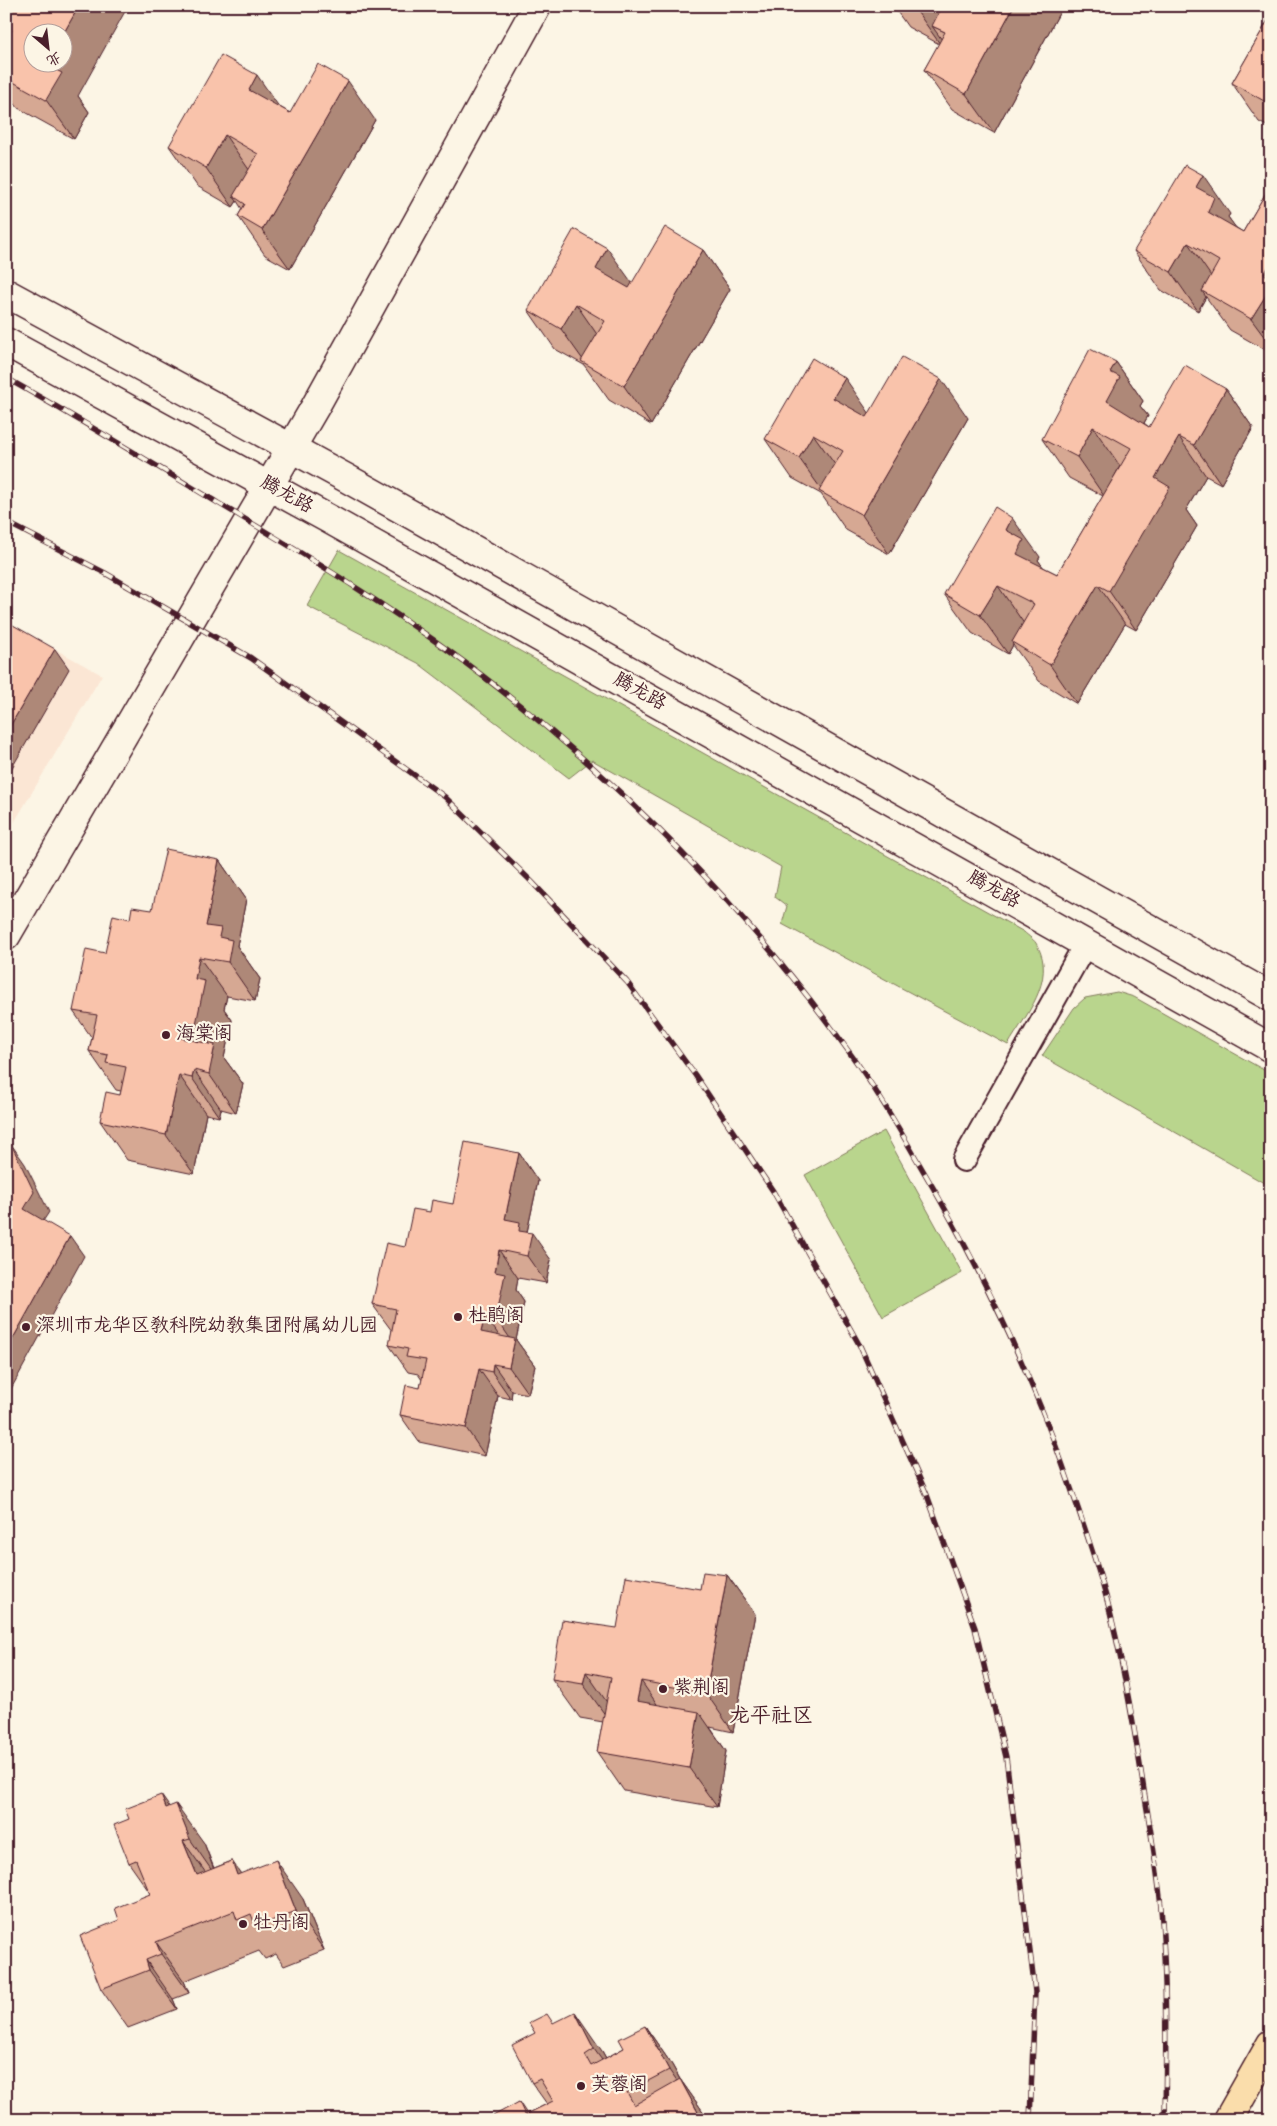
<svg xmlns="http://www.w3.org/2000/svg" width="1277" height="2126" font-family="'Gochi Hand','LXGW WenKai TC',sans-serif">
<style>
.built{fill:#fbe6d4}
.green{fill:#b9d58d;stroke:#827a5c}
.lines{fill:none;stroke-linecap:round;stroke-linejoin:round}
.service-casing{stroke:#4a1f2b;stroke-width:26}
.minor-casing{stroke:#4a1f2b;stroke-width:31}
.secondary-casing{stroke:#4a1f2b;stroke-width:31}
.primary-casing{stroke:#4a1f2b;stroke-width:31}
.service{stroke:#fcf5e5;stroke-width:22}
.minor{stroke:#fcf5e5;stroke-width:28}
.secondary{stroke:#fcf5e5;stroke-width:28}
.primary{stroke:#faddab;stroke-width:28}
.rail-casing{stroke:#4a1f2b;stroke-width:5.5}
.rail{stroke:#fcf5e5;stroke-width:4;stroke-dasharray:11;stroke-linecap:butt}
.wall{fill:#d6a893;stroke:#4a1f2b}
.shaded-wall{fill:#ae8878;stroke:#4a1f2b}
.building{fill:#f9c3ab;stroke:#4a1f2b}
.poi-dot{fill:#4a1f2b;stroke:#fcf5e5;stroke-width:2}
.labels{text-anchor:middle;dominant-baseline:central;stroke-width:4.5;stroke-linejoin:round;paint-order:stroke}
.street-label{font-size:19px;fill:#4a1f2b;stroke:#fcf5e5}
.poi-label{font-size:19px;fill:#4a1f2b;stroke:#fcf5e5;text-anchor:start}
.quarter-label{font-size:21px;fill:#4a1f2b;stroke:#fcf5e5}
</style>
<rect width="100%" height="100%" fill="#fcf5e5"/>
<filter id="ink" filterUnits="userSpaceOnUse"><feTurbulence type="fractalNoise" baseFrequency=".02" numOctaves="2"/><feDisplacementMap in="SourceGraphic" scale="10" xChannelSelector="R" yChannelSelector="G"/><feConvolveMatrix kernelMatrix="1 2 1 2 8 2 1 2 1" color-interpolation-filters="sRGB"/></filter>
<g filter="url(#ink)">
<path class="built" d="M6 622 102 675 6 836Z"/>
<path class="green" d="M339 550 1024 932C1028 936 1035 940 1037 945 1057 980 1025 1016 1008 1045L782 924 787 906 775 897 781 867 592 760 569 778 418 663 307 606Z
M1117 992 1134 997 1271 1074V1187L1042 1056 1074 1008 1085 998Z
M884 1131 962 1273 883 1317 805 1175Z"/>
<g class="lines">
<g class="service-casing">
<path id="service" d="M964 1160 1086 943"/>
</g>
<g class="minor-casing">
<path id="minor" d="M6 936 315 407 537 6"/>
</g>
<g class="secondary-casing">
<path id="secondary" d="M6 293 348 479 1271 997
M6 342 327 518 1271 1048"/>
</g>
<g class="primary-casing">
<path id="primary" d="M1228 2120 1271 2044"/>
</g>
<use href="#service" class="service"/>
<use href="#minor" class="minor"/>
<use href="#secondary" class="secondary"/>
<use href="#primary" class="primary"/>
<g class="rail-casing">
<path id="rail" d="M6 378C78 418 148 461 218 503 314 560 410 619 497 687 632 793 753 917 852 1056 876 1089 897 1125 917 1160 972 1253 1016 1341 1054 1441 1073 1493 1092 1546 1107 1600 1124 1665 1135 1731 1145 1797 1151 1834 1158 1871 1161 1908 1167 1978 1166 2049 1165 2120
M6 522 105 573 251 658 445 797 531 881 627 982 695 1075 773 1191 860 1346 927 1495 975 1628 1006 1757 1035 1992 1030 2120"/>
</g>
<use href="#rail" class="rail"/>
</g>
<path class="wall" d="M6 6 78 96 89 112 74 139 18 108 6 91Z
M893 6H1063L994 133 952 109 924 70 939 44 908 27Z
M1271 15V128L1259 122 1232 83Z
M278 106 290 113 375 120 290 269 265 255 238 216 242 209 237 201 233 207 197 186 169 146Z
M1271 184V353L1230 330 1206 297 1198 311 1161 290 1134 251 1230 214 1228 217 1235 227 1243 232Z
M703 250 730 289 651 425 609 400 584 365 555 349 528 310 632 283Z
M1116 362 1143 401 1140 406 1148 416 1144 423 1149 427 1226 389 1253 428 1221 484 1206 476 1186 510 1197 526 1136 630 1125 624 1077 704 1039 681 1013 645 1008 654 972 633 944 594 1040 557 1038 560 1043 567 1057 574 1103 496 1069 478 1042 439Z
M870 413 968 418 889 554 846 530 821 494 792 478 765 439Z
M219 860 246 899 237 946 260 979 255 1001 227 996 224 1009 232 1020 224 1058 243 1084 236 1113 221 1109 219 1117 206 1114 194 1174 127 1160 100 1121 120 1095 121 1091 116 1090 89 1051 92 1038 73 1011 105 953 152 910Z
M519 1153 538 1181 527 1232 551 1260 546 1283 518 1278 516 1290 524 1302 516 1340 535 1366 528 1394 512 1391 511 1399 498 1396 485 1456 419 1442 400 1415 420 1388 422 1380 418 1374 408 1372 389 1345 392 1331 372 1304 405 1247 430 1212 453 1204Z
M727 1575 755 1614 733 1732 710 1727 726 1751 717 1807 624 1791 597 1752 603 1722 580 1718 552 1679 700 1589Z
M170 1807 204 1843 214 1868 232 1861 240 1874 303 1899 324 1950 284 1966 276 1954 265 1959 259 1951 184 1981 189 1993 173 1999 177 2009 128 2028 101 1989 119 1920 150 1894 148 1890 129 1863Z
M553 2023 602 2051 606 2058 624 2048 645 2026 672 2065 680 2079 709 2120H496L519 2102 527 2114 547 2104 532 2083 535 2033Z"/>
<path class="shaded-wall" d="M79 6H128L78 96 89 112 74 139 46 100V65L48 62H62V36Z
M913 6H942L953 22 945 32 932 26 942 40 940 44Z
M1014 6H1063L994 133 966 94Z
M257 75 284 114 249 90Z
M348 81 375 120 290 269 262 230Z
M1271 94V109L1266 102Z
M225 135 252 174 233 196 237 201 233 207 206 168Z
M1203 175 1230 214 1228 217 1242 236 1208 212 1196 187Z
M1188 243 1215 282 1202 291 1206 297 1198 311 1171 272Z
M607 248 635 287 623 308 596 269Z
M703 250 730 289 651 425 624 386Z
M1271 262V284L1264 274Z
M1271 287V346L1251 319Z
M576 304 603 343 586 364 561 329Z
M1116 362 1143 401 1140 406 1148 416 1134 440 1107 401 1110 372Z
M845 378 872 417 860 437 833 398Z
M941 379 968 418 889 554 862 515Z
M1226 389 1253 428 1221 484 1194 445Z
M1093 427 1120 466 1104 496 1077 457Z
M813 434 841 473 824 493 799 458Z
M1179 437 1206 476 1186 510 1197 526 1136 630 1109 591 1155 478Z
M1012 518 1040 557 1038 560 1052 579 1017 554 1006 530Z
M1098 585 1125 624 1077 704 1050 665Z
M998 586 1025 625 1012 642 1013 645 1008 654 980 615Z
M55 649 69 669 6 778V733Z
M219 860 246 899 237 946 260 979 255 1001 228 962 206 926Z
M199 957 227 996 224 1009 232 1020 224 1058 243 1084 236 1113 209 1074 181 1038 185 1021 212 1060 214 1050 196 1024 195 979Z
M194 1070 221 1109 219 1117 192 1078Z
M179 1075 206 1114 194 1174 166 1135Z
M11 1144 25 1164 49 1212 38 1229 24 1209Z
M519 1153 538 1181 527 1232 531 1237 532 1233 551 1260 546 1283 527 1256 505 1219Z
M70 1236 84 1256 6 1398V1351Z
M499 1250 518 1278 516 1290 524 1302 516 1340 535 1366 528 1394 509 1367 514 1344 496 1318 495 1272Z
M485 1315 504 1343 481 1332Z
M493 1364 512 1391 511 1399 492 1372Z
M479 1369 498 1396 485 1456 466 1428Z
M727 1575 755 1614 733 1732 706 1693Z
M586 1672 613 1711 611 1723 583 1684Z
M641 1681 668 1720 637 1701Z
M699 1712 726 1751 717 1807 689 1768Z
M161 1795 187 1832 176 1804 204 1843 217 1878 190 1839 166 1808Z
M183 1841 211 1880 197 1875Z
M276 1860 303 1899 324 1950 296 1911Z
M232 1861 259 1900 237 1875Z
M156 1942 184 1981 189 1993 161 1954Z
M146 1960 173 1999 177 2009 149 1970Z
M575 2012 602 2051 622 2088 594 2049Z
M645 2026 672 2065 696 2109 669 2070Z
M680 2079 709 2120H702L701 2118Z"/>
<path class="building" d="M6 6H79L62 36V32H32V62H48L46 65 62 73 46 100 6 78V41L12 30 6 26Z
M942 6H1014L966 94 924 70 945 32 932 26Z
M1271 15V94L1266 102 1232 83Z
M221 55 257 75 249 90 290 113 318 64 348 81 262 230 238 216 245 204 233 196 258 154 225 135 206 168 169 146Z
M1185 165 1203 175 1196 187 1214 197 1208 212 1243 232 1271 184V262L1264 274 1271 278V287L1251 319 1202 291 1219 261 1188 243 1171 272 1134 251Z
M665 227 703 250 624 386 581 361 605 321 576 304 561 329 528 310 574 229 607 248 596 269 629 288Z
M1090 349 1116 362 1110 372 1120 377 1107 401 1149 427 1185 365 1226 389 1194 445 1179 437 1155 478 1170 487 1109 591 1098 585 1050 665 1012 642 1034 604 998 586 980 615 944 594 995 507 1012 518 1006 530 1024 540 1017 554 1057 574 1131 448 1093 427 1077 457 1042 439Z
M902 357 941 379 862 515 819 491 843 451 813 434 799 458 765 439 812 358 845 378 833 398 867 417Z
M6 621 55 649 6 733Z
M166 849 219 860 206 926 221 928 219 937 232 940 228 962 199 957 195 979 205 981 196 1024 185 1021 181 1038 215 1045 209 1074 194 1070 192 1078 179 1075 166 1135 100 1121 106 1092 120 1095 126 1067 106 1063 108 1055 89 1051 97 1015 73 1011 86 949 105 953 113 915 130 919 132 907 152 910Z
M6 1141 11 1144 34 1192 24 1209 70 1236 6 1351Z
M465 1142 519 1153 505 1219 520 1222 519 1231 532 1233 527 1256 499 1250 495 1272 505 1274 496 1318 485 1315 481 1332 515 1339 509 1367 493 1364 492 1372 479 1369 466 1428 400 1415 406 1385 420 1388 426 1360 406 1357 408 1349 389 1345 396 1309 372 1304 386 1243 405 1247 413 1209 430 1212 432 1200 453 1204Z
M703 1572 727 1575 706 1693 641 1681 637 1701 699 1712 689 1768 597 1752 611 1677 586 1672 583 1684 552 1679 562 1620 617 1628 626 1576 700 1589Z
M161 1795 166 1808 176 1804 190 1839 183 1841 197 1875 232 1861 237 1875 276 1860 296 1911 256 1927 251 1914 237 1920 234 1911 156 1942 161 1954 146 1960 149 1970 101 1989 80 1936 119 1920 115 1908 150 1894 136 1860 129 1863 114 1825 129 1819 125 1809Z
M575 2012 594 2049 585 2055 591 2066 624 2048 619 2039 645 2026 669 2070 627 2092 634 2105 680 2079 701 2118 698 2120H496L493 2116 519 2102 525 2115 553 2101 540 2079 532 2083 512 2045 535 2033 529 2023 547 2014 553 2023Z"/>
</g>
<g class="poi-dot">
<circle cx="166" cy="1035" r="5"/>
<circle cx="458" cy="1317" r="5"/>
<circle cx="26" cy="1327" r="5"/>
<circle cx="663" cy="1689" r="5"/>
<circle cx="243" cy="1924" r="5"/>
<circle cx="581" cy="2086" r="5"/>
</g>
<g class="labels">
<g class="street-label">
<text transform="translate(286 496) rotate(29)">腾龙路</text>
<text transform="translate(639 693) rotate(29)">腾龙路</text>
<text transform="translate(993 891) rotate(29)">腾龙路</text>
</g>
<g class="poi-label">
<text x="176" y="1035">海棠阁</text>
<text x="468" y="1317">杜鹃阁</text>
<text x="36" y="1327">深圳市龙华区教科院幼教集团附属幼儿园</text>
<text x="673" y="1689">紫荆阁</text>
<text x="253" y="1924">牡丹阁</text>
<text x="591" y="2086">芙蓉阁</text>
</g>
<g class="quarter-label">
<text x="771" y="1718">龙平社区</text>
</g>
</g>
<rect width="1277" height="2126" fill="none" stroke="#fcf5e5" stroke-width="25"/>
<rect x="12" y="12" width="1252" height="2101" fill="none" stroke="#4a1f2b" stroke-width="2" filter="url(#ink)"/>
<g transform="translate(48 48) rotate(152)"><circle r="24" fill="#fcf5e5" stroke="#b59f9b"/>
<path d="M0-4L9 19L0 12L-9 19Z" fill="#4a1f2b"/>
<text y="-8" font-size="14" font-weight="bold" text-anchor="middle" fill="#4a1f2b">北</text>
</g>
</svg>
